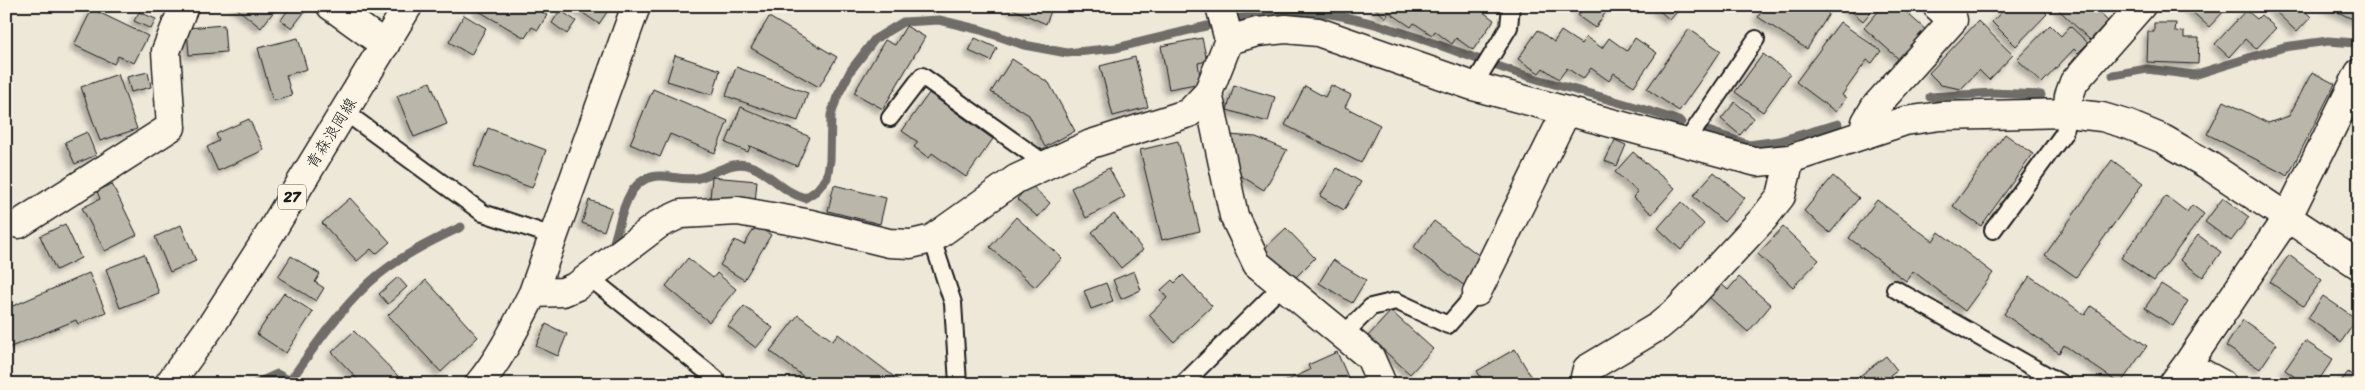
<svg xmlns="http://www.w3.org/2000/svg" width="2365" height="390" font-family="Sriracha,'Klee One',sans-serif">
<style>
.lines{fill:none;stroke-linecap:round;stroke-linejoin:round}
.stream{stroke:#6f6c67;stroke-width:9}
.building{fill:#bab6aa;stroke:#1c1c1c;filter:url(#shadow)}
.service-casing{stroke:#1c1c1c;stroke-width:20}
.minor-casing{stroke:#1c1c1c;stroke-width:31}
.primary-casing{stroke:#1c1c1c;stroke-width:31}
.service{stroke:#fcf5e5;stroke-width:16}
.minor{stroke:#fcf5e5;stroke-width:28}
.primary{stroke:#fcf5e5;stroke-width:28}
.labels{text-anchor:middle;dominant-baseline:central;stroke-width:5;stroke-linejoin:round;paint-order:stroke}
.shield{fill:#fcf5e5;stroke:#5f5d58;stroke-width:1}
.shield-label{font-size:15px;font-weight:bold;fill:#1c1c1c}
.street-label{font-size:16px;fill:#1c1c1c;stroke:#fcf5e5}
</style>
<defs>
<filter id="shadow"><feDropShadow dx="-4.5" dy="4.5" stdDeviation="2.5" flood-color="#0004"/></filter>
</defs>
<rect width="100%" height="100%" fill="#eee8d9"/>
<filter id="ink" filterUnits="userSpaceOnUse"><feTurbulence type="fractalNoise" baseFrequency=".02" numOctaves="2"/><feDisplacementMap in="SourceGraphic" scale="10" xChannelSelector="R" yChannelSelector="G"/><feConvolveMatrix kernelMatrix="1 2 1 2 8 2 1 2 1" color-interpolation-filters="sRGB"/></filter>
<g filter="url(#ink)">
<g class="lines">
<path class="stream" d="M2113 75 2147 69 2194 75 2284 47 2328 41 2356 43
M1930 97 1993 93 2041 95
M1708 131 1749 145 1779 141 1838 124
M614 242C622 217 626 176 660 176 672 176 685 181 698 178 716 174 733 158 753 167 772 175 784 193 805 198L816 191 827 178 830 160 831 115 837 97 851 70 875 39 903 22 939 20 981 30 1024 45 1067 53 1116 48 1268 11C1352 4 1442 49 1521 74 1574 91 1629 103 1681 122
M6 376 7 377
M290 381C314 347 339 311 369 283 395 259 429 242 461 227
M255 384 277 374 296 384"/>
</g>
<path class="building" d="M234 6H278L261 28Z
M291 6H309L292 28 281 20Z
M479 6H531L547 15 538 30 532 27 525 38 477 10Z
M573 6H611L599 24Z
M1006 6H1053L1046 24Z
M1372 6H1465L1471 11 1475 6 1494 20 1473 50 1456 38 1452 44 1435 31 1432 35 1414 23 1411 27 1389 12 1386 18Z
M1576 6H1610L1595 28 1578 16 1582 10Z
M1654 6H1682L1670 20Z
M1765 6H1818L1829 14 1807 49 1758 17Z
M1845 6H1876L1863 21Z
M1883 6H1899L1926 30 1900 60 1864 28Z
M2007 6H2039L2047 14 2016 46 1992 22Z
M2060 6H2092L2108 21 2090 40 2058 9Z
M2186 6H2223L2226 9 2209 27Z
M2270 6H2303L2302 8 2311 17 2297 32Z
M2325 6H2359V22Z
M92 9 148 36 134 63 118 56 114 64 74 45Z
M560 10 576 21 567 34 552 23Z
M2246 10 2257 19 2261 15 2276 28 2256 49 2245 39 2229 57 2215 44Z
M139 12 156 19 151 29 134 21Z
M464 15 486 28 471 55 449 42Z
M769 17 837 57 819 87 751 48Z
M1978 21 2013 55 1989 80 1979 70 1961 89 1941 85 1929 73Z
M1840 22 1881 51 1872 63 1867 60 1842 95 1846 98 1836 112 1796 82Z
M2154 23H2176L2175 31 2184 32V38H2199L2198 64 2147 62 2148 32H2154Z
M224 25 226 52 189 55 187 28Z
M2050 25 2061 36 2070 26 2088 43 2078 53 2074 49 2042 83 2017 59Z
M906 26 925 37 883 109 854 93 885 40 895 45Z
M1689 29 1721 51 1679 111 1647 89Z
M1538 30 1554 42 1561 31 1581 44 1586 37 1602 48 1609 38 1627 51 1635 38 1657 53 1634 86 1614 73 1609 81 1591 68 1583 79 1567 68 1559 79 1543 68 1539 73 1518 59Z
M298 38 307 69 286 75 292 96 273 101 258 48Z
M975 38 997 48 991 61 969 51Z
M1202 38 1207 61 1198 63 1201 83 1169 89 1161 46Z
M1763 54 1790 74 1763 112 1735 92Z
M675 55 720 70 713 95 667 81Z
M1135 57 1148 107 1113 116 1100 66Z
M1012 59 1049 83 1075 131 1045 147 1029 115 991 92Z
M736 67 808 93 798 121 726 96Z
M148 72 151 87 131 92 127 77Z
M2312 72 2335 84 2288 176 2207 134 2224 101 2268 123 2289 116Z
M118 74 137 129 100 141 81 87Z
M430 82 447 124 414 137 397 96Z
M1234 85 1275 97 1268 122 1227 110Z
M1331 85 1351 95 1345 107 1380 125 1361 163 1285 125 1305 86 1325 97Z
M653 89 728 121 715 153 670 134 660 157 630 144Z
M929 93 993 139 966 177 932 153 929 158 914 147 918 142 902 131Z
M1735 102 1754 118 1740 135 1721 119Z
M741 107 810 137 797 166 750 146 748 152 726 143Z
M249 119 264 150 218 171 207 147 219 141 216 134Z
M488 128 546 150 532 188 474 166Z
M87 132 96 155 75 164 65 142Z
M2005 134 2033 154 1981 226 1953 206Z
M1229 135 1256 137 1287 150 1264 190 1238 174Z
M1615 140 1626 145 1617 166 1605 161Z
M1178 141 1200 231 1162 240 1140 150Z
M1633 152 1675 188 1652 214 1633 197 1638 192 1615 172Z
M2112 160 2143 183 2076 277 2045 255Z
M1109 168 1125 197 1086 218 1071 188Z
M1337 168 1361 182 1344 210 1320 196Z
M1714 172 1745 198 1724 222 1693 196Z
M1833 176 1859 198 1830 233 1804 211Z
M712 177 757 181 755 203 710 199Z
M112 184 137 235 105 251 82 208 100 199 97 191Z
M1030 184 1050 203 1038 217 1017 199Z
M834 185 886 198 880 224 828 211Z
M2166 196 2187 212 2192 205 2204 214 2154 281 2121 258Z
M350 198 390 242 376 254 371 249 357 261 322 223Z
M2223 198 2249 217 2231 241 2205 222Z
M589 200 612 208 604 231 582 223Z
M1877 200 1933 241 1939 232 1993 273 1965 311 1913 271 1906 281 1849 238Z
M1681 202 1704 224 1681 250 1658 228Z
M1114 214 1143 250 1121 268 1092 232Z
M1016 217 1062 258 1035 287 990 247Z
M1434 221 1485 260 1465 286 1413 248Z
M65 224 81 258 56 270 40 236Z
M181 225 196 261 170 272 155 237Z
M756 226 771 235 744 280 720 265 735 240 744 245Z
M1783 227 1819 260 1793 287 1758 254Z
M1286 228 1315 258 1292 281 1262 251Z
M2198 235 2221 252 2203 277 2180 260Z
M144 254 159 293 120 308 106 269Z
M2289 255 2322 280 2303 306 2270 282Z
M291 256 320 274 315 282 324 288 316 301 278 277Z
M688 258 713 278 717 273 736 289 709 322 666 286Z
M1333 260 1366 280 1352 303 1319 283Z
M1134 271 1141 290 1121 299 1113 280Z
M89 273 106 312 78 324 76 320 6 349V309Z
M1183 275 1212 306 1174 342 1149 315 1167 298 1161 290 1172 280 1175 283Z
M2030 276 2085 315 2091 306 2147 346 2120 384 2064 345 2059 353 2004 314Z
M398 277 407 287 388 304 379 294Z
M1739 277 1771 305 1748 332 1708 296 1720 283 1728 290Z
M426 280 478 337 441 372 388 315Z
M1106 283 1113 301 1091 309 1084 291Z
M2161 284 2188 301 2173 326 2145 308Z
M284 293 313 312 286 353 257 334Z
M2323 296 2357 319 2341 342 2308 318Z
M744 306 773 328 756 348 728 326Z
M1391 311 1433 349 1410 374 1368 336Z
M798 315 833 341 838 334 901 382 813 384 770 351Z
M2243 320 2277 344 2260 369 2226 346Z
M546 324 567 334 558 356 536 346Z
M354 331 401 379 396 384H362L332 352Z
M2305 341 2333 359 2316 384H2292L2291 383 2295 377 2285 370Z
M1515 349 1532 378 1521 384H1485L1477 371Z
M1337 352 1351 384H1279L1310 370 1308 365Z
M1886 356 1897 370 1890 375 1897 384H1853L1852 382Z
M2348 372 2359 381V384H2339Z"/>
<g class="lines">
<g class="service-casing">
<path id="service" d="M1473 86 1509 27 1511 6
M345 112 483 213 553 236
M890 118 922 76 1047 165
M1685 144 1756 39
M1993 230 2064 133 2067 113
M932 239 953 303 958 384
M589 277 716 379
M1895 289 2062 384
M1343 335 1371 307 1396 301 1448 325 1477 292
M1183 384 1283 285"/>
</g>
<g class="minor-casing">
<path id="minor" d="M331 6 385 45
M1229 40 1257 32 1286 29 1318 32 1473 86 1757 162 1790 159 1905 121 1940 116 2067 113 2102 117 2129 125 2163 139 2208 165 2359 265
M1208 93 1234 216 1257 264 1370 357 1382 384
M2067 113 2069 96 2074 82 2141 6
M1863 135 1866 122 1875 107 1953 20 1937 6
M19 224 171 127 166 51 184 6
M1477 292 1566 112
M533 293 563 292 577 286 659 224 681 214 738 211 811 224 889 243 911 244 932 239 1016 179 1091 144 1189 113 1208 93 1229 40 1220 6
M2187 365 2288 216 2359 73
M479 384C502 356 517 324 533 293L636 6
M1588 384 1585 377 1587 369 1659 326 1678 310 1763 219 1781 196 1790 159
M2173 384 2187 365 2222 384"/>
</g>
<g class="primary-casing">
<path id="primary" d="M169 384 213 323 263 245 408 6"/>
</g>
<use href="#service" class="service"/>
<use href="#minor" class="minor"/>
<use href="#primary" class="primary"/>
</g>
</g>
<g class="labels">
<rect class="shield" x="278" y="184.5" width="28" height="25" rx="4"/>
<g class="shield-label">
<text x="292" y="197">27</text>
</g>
<g class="street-label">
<text transform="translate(331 133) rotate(-58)">青森浪岡線</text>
</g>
</g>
<rect width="2365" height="390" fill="none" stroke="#fcf5e5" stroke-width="25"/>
<rect x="12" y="12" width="2340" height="365" fill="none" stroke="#1c1c1c" stroke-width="2" filter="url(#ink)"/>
</svg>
